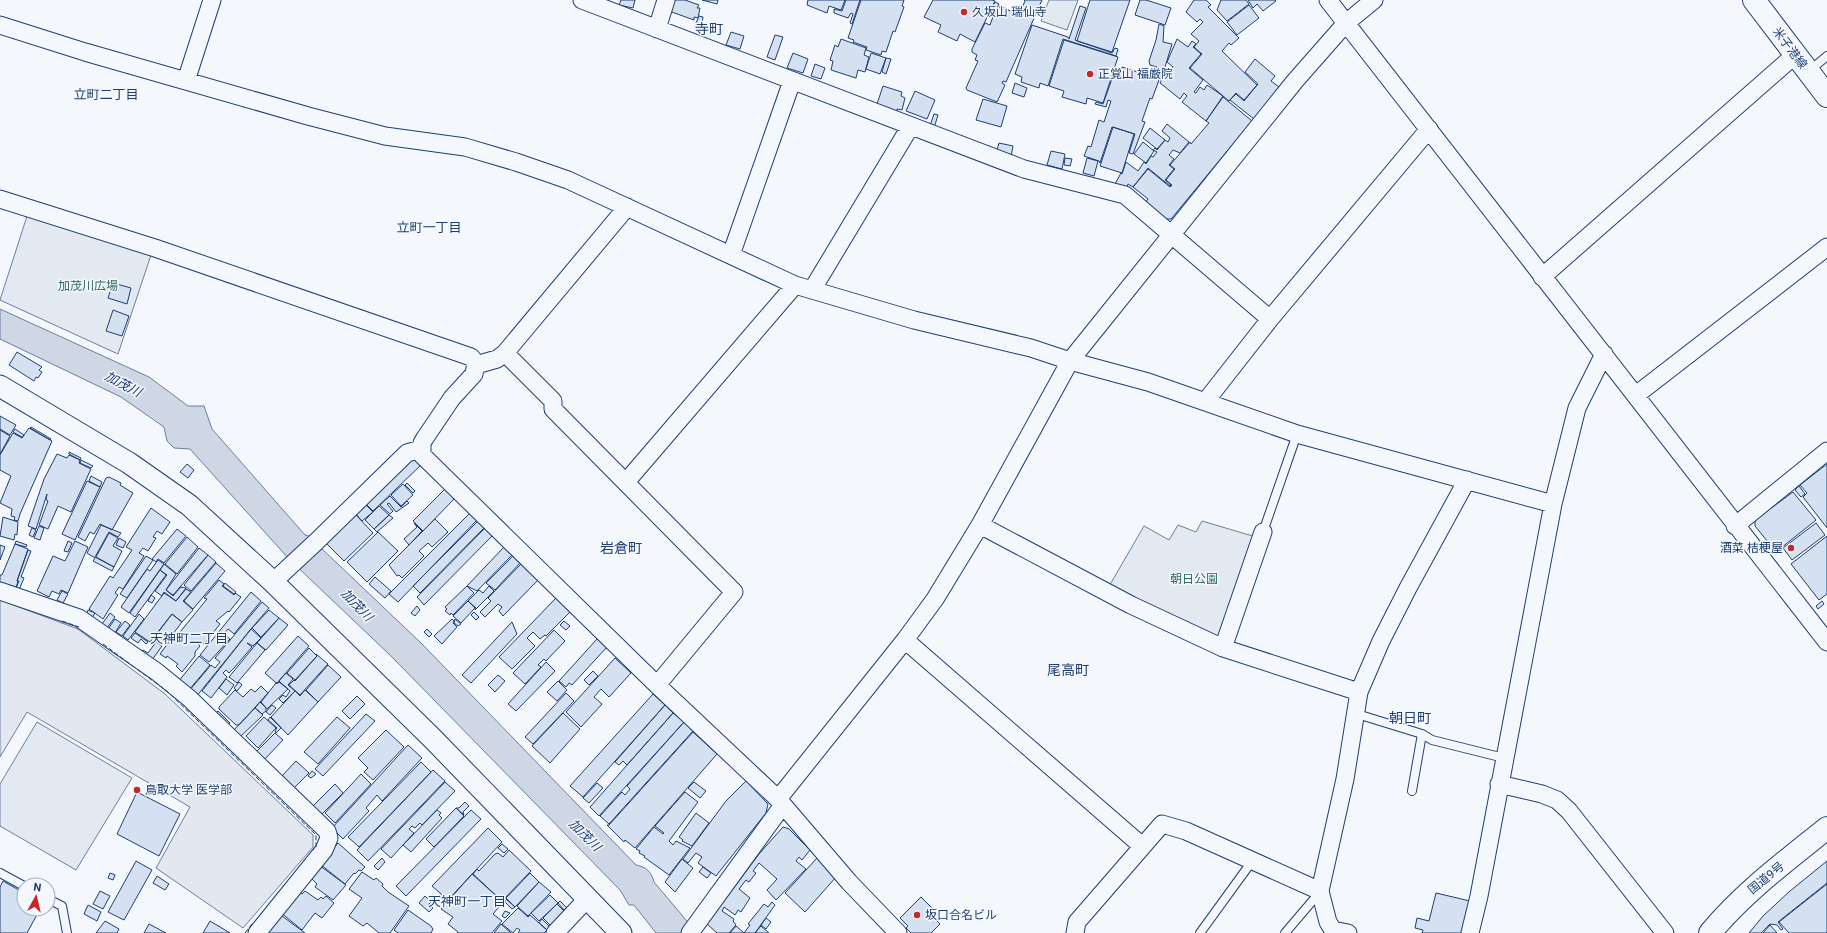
<svg xmlns="http://www.w3.org/2000/svg" width="1827" height="933" font-family="Roboto,'Noto Sans JP',sans-serif">
<style>
.green{fill:#e3e9f0;stroke:#687fa3}
.parking{fill:#e3e8f0;stroke:#687fa3}
.water{fill:#cfd7e4;stroke:#687fa3}
.building{fill:#d5e0f0;stroke:#1d3f73}
.lines{fill:none;stroke-linecap:round;stroke-linejoin:round}
.service-casing{stroke:#1d3f73;stroke-width:10}
.minor-casing{stroke:#1d3f73;stroke-width:19}
.tertiary-casing{stroke:#1d3f73;stroke-width:23}
.secondary-casing{stroke:#1d3f73;stroke-width:24}
.trunk-casing{stroke:#1d3f73;stroke-width:24}
.service{stroke:#f4f7fb;stroke-width:8}
.minor{stroke:#f4f7fb;stroke-width:17}
.tertiary{stroke:#f4f7fb;stroke-width:21}
.secondary{stroke:#f4f7fb;stroke-width:22}
.trunk{stroke:#f4f7fb;stroke-width:22}
.fence{stroke:#1d3f73;stroke-width:1;stroke-dasharray:5 2;stroke-linecap:butt}
.poi-dot{fill:#c62828;stroke:#f4f7fb;stroke-width:1.5}
.labels{text-anchor:middle;dominant-baseline:central;stroke-width:3;stroke-linejoin:round;paint-order:stroke}
.poi-label{font-size:12px;fill:#1d3f73;stroke:#f4f7fb;text-anchor:start}
.street-label{font-size:12px;fill:#1d3f73;stroke:#f4f7fb}
.park-label{font-size:12px;fill:#2c6c60;stroke:#f4f7fb}
.neighbourhood-label{font-size:13px;fill:#1d3f73;stroke:#f4f7fb}
.water-label{font-size:13px;font-style:italic;fill:#1d3f73;stroke:#f4f7fb}
.quarter-label{font-size:14px;fill:#1d3f73;stroke:#f4f7fb}
</style>
<rect width="100%" height="100%" fill="#f4f7fb"/>
<path class="green" d="M1049 0H1078L1067 30 1041 21Z
M28 213 151 255 118 354 0 300Z
M1202 521 1256 537 1223 637 1216 641 1108 588 1144 526 1169 540 1178 525 1196 532Z
M37 722 132 778 76 870 0 826V784Z"/>
<path class="parking" d="M0 600 78 629 165 694 313 835V847L243 928 156 868 190 807 27 712 0 757Z"/>
<path class="water" d="M0 309 149 377 188 406H204L212 429 305 535 312 537 320 547 422 644 636 865C646 867 651 871 654 882L697 933H656L634 905H629L620 890 392 657 289 559 190 449 174 448 167 441 164 427 121 397 0 339Z"/>
<path class="building" d="M621 0H635L633 8 619 5Z
M671 0H685L699 5 697 8H700L698 18 694 17V20L669 11Z
M702 0H718L717 4Z
M808 0H845L841 10 829 6 827 13 807 5Z
M846 0H860L852 24 850 23 853 14 851 13 848 18 834 13V9L842 11Z
M861 0H904L902 6 904 7 895 32 893 31 886 52 882 51 881 55 866 50 867 47 853 42 854 40 848 38Z
M933 0H992L995 1 975 42 960 34 957 41 938 32 941 25 924 17Z
M1024 0H1042L1006 82 1003 81 1002 83 1005 85 997 102 967 90 966 88 978 61 975 60 977 55 972 52V49L985 23 990 25 994 14 990 12 995 2 999 4 997 8 999 9 1000 6 1019 15 1025 1Z
M1090 0H1130L1112 52 1077 41Z
M1140 0H1146L1171 8 1165 25 1135 15Z
M1194 0H1206L1211 5 1208 7 1239 38 1231 45 1229 43 1222 51 1257 85 1244 100 1236 93 1229 101 1190 68 1202 54 1194 47 1199 41 1191 34 1203 22 1200 19 1197 22 1186 12Z
M1221 0H1246L1249 4 1227 21 1217 10Z
M1248 0H1275L1276 1 1263 11 1257 4 1253 8Z
M1249 5 1259 18 1237 35 1227 22Z
M1080 6 1086 8 1075 40 1112 53 1115 48 1118 49 1116 56 1063 39 1048 86 1040 83 1039 88 1021 82 1022 77 1015 74 1032 25 1068 37 1069 39Z
M699 16 703 17 702 24 696 23Z
M1159 24 1164 26 1163 42 1172 44 1165 67 1162 68V71L1156 69 1157 67 1150 65 1149 61 1156 40Z
M731 32 744 36 740 49 726 45Z
M775 35 783 37 775 60 767 57Z
M841 39 866 48 864 55 869 57 865 72 858 70 856 78 831 70 833 61 830 60 835 45 838 47Z
M1177 39 1188 47 1192 41 1196 44 1193 47 1201 54 1189 68 1203 80 1194 92 1196 93 1200 87 1204 90 1207 85 1223 96 1206 121 1182 102 1187 96 1184 93 1180 99 1160 83 1166 70 1170 72 1173 67 1167 62Z
M1064 40 1118 57 1103 103 1087 98 1086 104 1062 97 1064 91 1049 86Z
M793 53 808 59 803 73 787 68Z
M871 53 886 58 880 74 866 69Z
M886 58 891 59 886 74 882 72Z
M1255 59 1275 76 1271 81 1279 87 1254 119 1230 100 1236 94 1244 101 1258 84 1245 72Z
M815 64 825 68 821 79 811 76Z
M1122 67 1150 76 1152 69 1162 72 1152 99 1150 98 1142 121 1145 122 1133 154 1129 153 1135 134 1112 127 1100 163 1099 161 1084 156 1088 146 1091 147 1099 120 1104 122 1111 101 1108 100 1106 107 1095 104 1096 102 1103 104 1113 76 1119 79Z
M1015 83 1027 88 1024 97 1012 93Z
M883 86 902 92 901 96 905 98 902 110 897 109V111L877 104Z
M915 91 935 100 927 119 906 111Z
M1223 97 1252 121 1171 219H1165L1145 203 1148 199 1133 187 1148 169 1170 187 1172 185 1166 180 1175 169 1170 165 1190 142 1191 144 1209 123 1206 121Z
M983 99 1007 106 1001 127 976 120Z
M934 114 938 115 934 128 930 126Z
M1167 124 1189 142 1180 153 1173 150 1169 155 1174 159 1169 165 1174 169 1165 180 1171 185 1170 186 1148 168 1133 187 1128 184 1127 187 1115 184 1121 173 1122 174 1126 162 1138 171 1144 162 1146 164 1151 156 1153 157 1157 152 1153 150 1155 148 1157 150 1165 140 1168 142 1170 138 1162 131Z
M1113 127 1134 134 1122 173 1100 166Z
M1150 128 1165 140 1157 149 1143 138Z
M1143 142 1154 151 1146 163 1134 154Z
M999 143 1013 146 1011 157 996 153Z
M1051 151 1065 154 1062 169 1047 165Z
M1065 158 1072 159 1070 166 1064 165Z
M1087 158 1098 161 1094 176 1083 173Z
M113 283 131 288 127 304 108 298Z
M113 310 129 316 122 336 106 331Z
M17 352 42 367 39 370 42 372 38 378 36 377 34 381 9 365Z
M0 416 16 425 10 435 0 429Z
M31 427 51 439 50 440 30 428Z
M29 428 52 441 20 514 18 521 14 520 15 517 11 516 12 509 0 503 11 476 0 470V455L13 433 22 438Z
M15 429 24 435 22 437 13 432Z
M0 430 10 436 0 454Z
M69 452 81 458 80 460 69 454Z
M57 454 67 458 69 455 80 460 79 463 91 469 71 512 58 506 48 529 39 525 48 501 46 500 47 494 36 529 28 526 44 479Z
M412 456 421 465 373 511 364 502Z
M81 460 93 466 91 468 80 463Z
M187 464 194 470 188 478 180 472Z
M1827 464V528L1803 497 1807 493 1800 485Z
M91 476 102 482 100 487 89 481Z
M109 477 121 483 120 485 133 493 112 530 100 524 94 534 90 532 85 541 78 537 106 478Z
M87 481 100 487 75 540 62 534Z
M407 483 415 491 413 493 405 485Z
M403 484 413 495 401 506 391 495Z
M1799 486 1805 494 1801 497 1795 490Z
M445 489 455 498 423 531 413 521Z
M1793 492 1816 520 1776 552 1755 526V520Z
M390 496 401 507 407 501 409 503 396 512 389 503 387 504 393 511 390 514 380 505Z
M364 503 373 512 362 521 355 513Z
M379 506 389 515 374 529 365 520Z
M151 508 170 522 162 534 157 531 153 537 156 538 148 551 143 548 139 553 144 556 123 589 119 587 115 593 118 595 103 619 89 609 110 576 113 578 124 562 132 550 126 547Z
M470 513 477 520 398 602 389 594Z
M355 514 373 533 344 561 325 542Z
M389 515 393 518 377 532 374 529Z
M3 517 18 522 17 535 15 534 14 540 0 536Z
M435 519 448 532 432 547 428 543 419 551 424 556 402 578 399 575 397 576 389 565Z
M478 521 485 527 420 593 413 586Z
M414 523 422 531 409 545 404 539 417 527Z
M1816 523 1825 535 1792 560 1783 548Z
M101 525 121 533 118 537 109 532 95 557 114 567 112 571 93 561 95 558 87 553Z
M39 526 44 528 40 540 34 538Z
M32 528 36 530 33 537 29 535Z
M485 528 492 536 424 605 417 597Z
M177 529 186 536 164 563 158 559 156 562 152 559Z
M378 532 398 551 367 582 347 562Z
M109 533 118 538 113 546 122 551 114 567 96 557Z
M1827 536V594L1819 600 1791 564Z
M187 537 198 547 177 574 165 564Z
M119 538 126 542 123 548 116 545Z
M16 541 27 545 26 547 15 544Z
M68 541 72 543 68 552 64 551Z
M75 541 88 547 68 593 61 590 59 594 52 591 49 597 37 591 53 556 65 561Z
M15 544 28 549 17 581H18L16 588 0 585V575H2Z
M0 545 5 547 0 560Z
M504 547 512 555 477 591 467 586Z
M199 548 208 555 173 595 166 590Z
M28 550 31 551 21 577 24 578 19 590 16 588 19 581H17Z
M208 555 216 562 191 591 184 585Z
M146 556 153 560 127 598 120 594Z
M513 556 520 563 495 590 486 583Z
M158 560 164 564 129 613 121 607 147 569 150 571Z
M216 563 225 571 193 609 184 601Z
M164 564 176 574 166 590 173 596 181 587 186 588 176 601 164 592 162 596 155 591 167 575 160 570Z
M521 564 538 580 503 616 499 611 502 607 498 604 485 617 480 612 491 601 488 598Z
M160 570 166 575 135 617 130 613Z
M375 577 391 591 385 598 369 584Z
M219 580 224 584 222 586 234 595 235 593 241 597 229 612 228 611 216 621 220 624 204 644 200 642 198 644 200 646 195 652V656L182 672 176 666 178 664 167 656 166 658 160 654 174 635 176 637 207 599 204 598Z
M225 583 236 592 234 594 223 586Z
M467 586 474 593 453 615 451 613 450 615 445 611 447 609 445 607Z
M489 586 494 591 475 610 476 608 468 601 479 590 483 593Z
M186 589 191 592 183 601 193 610 182 622 172 614 150 642 135 632 164 593 176 601Z
M62 591 68 594 63 603 57 600Z
M251 592 261 601 234 634 228 629 224 634 230 639 209 662 200 655Z
M151 595 155 598 152 603 148 601Z
M556 598 570 612 546 636 545 635 540 639 533 632 527 638 535 646 512 669 499 657Z
M468 601 475 608 461 623 453 616Z
M1822 601 1824 604 1818 609 1816 606Z
M262 602 269 608 251 629 196 697 189 691 211 665 215 668 220 662 215 658Z
M417 606 420 610 415 616 411 613Z
M88 610 95 613 92 618 86 615Z
M269 610 279 618 261 637 252 628Z
M474 612 479 617 476 620 471 615Z
M110 613 115 617 107 628 102 624Z
M139 614 144 619 128 640 123 636Z
M172 614 182 622 166 643 156 635Z
M279 618 288 625 266 650 257 643Z
M115 619 121 623 115 633 108 629Z
M452 619 454 621 453 623 457 627 442 644 434 636Z
M455 619 461 624 458 626 454 623Z
M125 621 130 625 122 636 116 632Z
M564 621 570 626 566 630 560 625Z
M512 622 517 634 471 683 462 675Z
M251 629 261 638 253 646 247 643 252 647 234 668 229 673 226 670 223 673 227 677 211 698 202 691Z
M427 629 432 634 429 637 424 632Z
M554 630 565 641 546 661 544 659 538 665 541 667 525 684 513 673Z
M135 633 148 642 146 644 141 639 138 643 131 638Z
M298 636 309 646 277 683 275 682 265 673Z
M597 639 607 647 572 685 569 683 566 687 559 681Z
M156 642 162 646 152 660 141 652 143 650 148 653Z
M257 643 265 650 237 683 229 677Z
M309 648 317 656 295 680 287 673Z
M316 654 328 664 300 695 289 685 294 680 295 681 317 656Z
M199 656 210 665 189 690 178 682Z
M615 658 631 673 609 697 601 689 594 697 602 704 581 727 566 712Z
M546 662 555 671 516 711 508 704Z
M328 665 341 677 318 702 306 690Z
M593 671 598 676 589 685 584 680Z
M286 673 293 679 288 685 295 691 283 703 279 699 283 695 286 697 290 691 279 681Z
M498 675 505 681 495 692 488 685Z
M226 679 234 685 227 695 219 688Z
M558 681 567 690 557 701 547 692Z
M239 682 242 685 237 691 234 688Z
M279 682 288 689 267 709 261 702 276 683 277 684Z
M261 686 268 693 239 725H236L219 709V707L235 690 243 697 251 689 255 692Z
M305 690 318 702 288 735 271 717 295 691 300 696Z
M566 693 574 701 533 744 525 737Z
M653 694 665 705 583 797 570 786Z
M357 696 365 704 350 719 342 711Z
M260 702 266 708V711L262 714 255 708Z
M272 705 276 708 270 715 266 712Z
M665 705 673 713 627 765 623 761 619 765 615 762Z
M255 708 263 715 239 738 232 732Z
M218 711 230 723 226 726 214 715Z
M563 713 580 729 550 763 532 746Z
M673 713 684 722 599 816 590 807Z
M366 714 375 721 323 776 315 769Z
M264 717 276 728 258 748 246 736Z
M270 717 281 728 276 733 275 731 277 728 268 720Z
M337 717 350 728 318 764 304 752Z
M684 722 693 731 609 824 600 816 622 792 625 795 630 789 627 786Z
M386 730 404 747 373 780 364 772 368 768 358 758Z
M693 732 717 754 635 848 625 840 624 842 607 825H609Z
M275 733 283 740 262 762 254 754Z
M408 745 422 758 382 801 377 795 366 808 369 811 343 839 332 828Z
M296 761 309 773 292 790 280 778Z
M421 762 431 772 359 847 348 837Z
M433 770 445 781 368 861 357 850Z
M312 771 316 774 311 778 308 776Z
M361 774 371 784 335 823 325 813Z
M746 781 768 804 766 813 716 876 698 863 702 857 696 853 688 863 683 859 726 801Z
M445 782 455 791 422 825 420 823 415 828 412 826 409 829 414 833 391 858 381 849Z
M694 782 706 791 700 798 688 788Z
M597 783 603 788 589 803 583 798Z
M335 784 343 793 320 816 311 808Z
M137 792 180 814 159 856 117 834Z
M685 792 698 802 669 841 673 845 676 841 690 848 669 875 644 857 645 856 639 853 640 851 636 849 654 827 663 834 664 833 655 826Z
M465 802 469 806 463 812 464 815 456 808H459Z
M456 808 464 816 434 847 426 839Z
M437 810 441 813 439 815 442 818 411 852 403 845Z
M471 810 481 819 406 896 396 886Z
M696 813 709 823 692 846 682 841 683 840 679 837Z
M783 827 789 829 810 850 802 860 799 857 796 861 806 869 776 900 767 890 777 879 759 863 753 871 756 873 749 882 746 880 739 889 750 898 741 912 738 910 735 915 724 907 722 911 734 919 733 921 736 925 729 933H717L707 924 759 854Z
M488 828 502 842 448 900 432 886Z
M338 843 365 867 361 871 359 870 355 874 354 873 345 884 321 865Z
M502 844 508 849 504 853 498 848Z
M509 850 531 871 502 901 473 874 477 869 479 871 495 854 498 853 503 857Z
M382 858 385 862 378 870 374 866Z
M817 858 837 876 805 912 785 893Z
M682 859 693 868 675 892 665 882Z
M136 861 152 870 124 920 108 912Z
M1827 861V883L1778 922 1783 929 1781 930 1777 925 1770 924 1761 933H1749L1763 916 1790 891Z
M319 865 346 885 333 900 315 887 317 884 310 877Z
M703 867 711 873 707 878 699 872Z
M362 872 374 880 376 878 383 884 382 886 388 892 409 906 390 933H379L367 923 363 926 349 916 362 898 349 889Z
M110 873 115 875 113 880 108 878Z
M530 873 539 882 515 907 506 898Z
M472 874 502 901H504L493 914 502 921 492 933H457L458 932 448 924 453 917 441 909Z
M157 876 169 884 165 890 153 883Z
M3 881 24 893V909H40L27 933H0V887Z
M539 882 551 892 528 916 517 906Z
M1827 884V933H1789L1779 922Z
M100 891 110 896 103 909 93 904Z
M298 891 302 894 305 891 318 900 321 897 323 899 326 896 334 903 322 918 315 913 302 930 280 912Z
M1436 893 1470 901 1463 933H1422L1423 930 1415 928 1417 918 1429 921Z
M550 895 558 903 539 921 531 913Z
M425 896 431 902 428 905 433 908 429 912 419 903Z
M921 897 932 908 928 912 940 924 931 933H911L906 928 908 926 900 918Z
M506 899 515 907 512 909 505 902Z
M560 901 567 908 564 910 558 903Z
M772 902 775 905 755 933H730L736 926 744 933 750 925 748 924 764 904 768 907Z
M557 904 564 911 550 925 543 918Z
M88 905 101 912 97 921 84 914Z
M518 908 528 917 530 915 547 930 544 933H518L520 930 517 928 513 933 502 924Z
M408 910 431 926 433 929 431 933H398L394 930Z
M505 911 510 913 505 918 502 916Z
M282 916 305 933H268Z
M766 918 771 922 766 929 761 925Z
M542 919 550 927 547 930 539 923Z
M105 921 119 929 117 933H96Z
M210 921 230 933H203Z
M149 924 166 933H144Z
M501 924 511 933H494Z
M1770 925 1777 933H1763Z
M761 926 769 933H755Z"/>
<g class="lines">
<g class="service-casing">
<path id="service" d="M1809 71 1827 56
M1263 532 1297 434
M1357 714 1422 734 1432 740 1504 758
M1412 791 1422 734
M0 873 24 886
M48 899 62 906 67 933
M1200 933 1253 860
M1285 933 1320 892"/>
</g>
<g class="minor-casing">
<path id="minor" d="M582 0 1024 169 1125 195 1270 319 1205 402
M1328 0 1827 642
M0 25 85 52 308 116 385 136 465 147 516 162 568 180 795 285 914 320 1031 348 1070 361 1148 382 1297 434 1553 504
M657 29 666 0
M186 81 212 0
M0 199 155 248 471 357 476 363 474 374 452 398 425 438 422 443V455L657 685 778 799 849 882 898 933
M731 255 792 81
M1542 277 1795 55
M812 290 910 127
M1270 319 1429 129
M505 353 553 401V409L734 592 657 685
M476 365 497 359 505 353 627 207
M1636 395 1827 247
M626 482 795 285
M980 525 1131 605 1223 648 1359 692
M1735 526 1827 451
M273 582 317 541 407 453 421 449
M0 591 79 618 157 672 189 698 327 831 329 838 324 850 257 933
M905 640 1142 846
M1223 648 1263 532
M1499 784 1542 794 1557 800 1569 811 1665 933
M778 799 905 640 935 599 980 525 1070 361 1295 81 1346 23 1374 0
M555 933 587 899
M690 933 783 805
M1075 933 1077 922 1162 824 1186 831 1320 891
M1348 933 1333 930 1328 922 1320 891 1345 779 1359 692 1381 641 1408 588 1467 480
M1470 933 1479 896 1553 504 1577 408 1604 354"/>
</g>
<g class="tertiary-casing">
<path id="tertiary" d="M0 386 129 463 189 505 273 582 433 739 621 933"/>
</g>
<g class="secondary-casing">
<path id="secondary" d="M1754 0 1827 96"/>
</g>
<g class="trunk-casing">
<path id="trunk" d="M1710 933C1744 892 1786 861 1827 828"/>
</g>
<use href="#service" class="service"/>
<use href="#minor" class="minor"/>
<use href="#tertiary" class="tertiary"/>
<use href="#secondary" class="secondary"/>
<use href="#trunk" class="trunk"/>
<path class="fence" d="M62 621 79 627
M103 644 168 692 316 835V847L313 850
M245 933 252 924"/>
</g>
<g class="poi-dot">
<circle cx="964" cy="12" r="4"/>
<circle cx="1090" cy="74" r="4"/>
<circle cx="1791" cy="548" r="4"/>
<circle cx="137" cy="790" r="4"/>
<circle cx="917" cy="915" r="4"/>
</g>
<g class="labels">
<g class="poi-label">
<text x="972" y="12">久坂山 瑞仙寺</text>
<text x="1098" y="74">正覚山 福厳院</text>
<text x="1783" y="548" text-anchor="end">酒菜 桔梗屋</text>
<text x="145" y="790">鳥取大学 医学部</text>
<text x="925" y="915">坂口合名ビル</text>
</g>
<g class="street-label">
<text transform="translate(1790 48) rotate(53)">米子港線</text>
<text transform="translate(1766 878) rotate(-39)">国道9号</text>
</g>
<g class="park-label">
<text x="88" y="286">加茂川広場</text>
<text x="1194" y="579">朝日公園</text>
</g>
<g class="neighbourhood-label">
<text x="106" y="94">立町二丁目</text>
<text x="429" y="227">立町一丁目</text>
<text x="189" y="638">天神町二丁目</text>
<text x="467" y="901">天神町一丁目</text>
</g>
<g class="water-label">
<text transform="translate(123 384) rotate(28)">加茂川</text>
<text transform="translate(357 605) rotate(46)">加茂川</text>
<text transform="translate(585 835) rotate(45)">加茂川</text>
</g>
<g class="quarter-label">
<text x="709" y="29">寺町</text>
<text x="621" y="548">岩倉町</text>
<text x="1068" y="670">尾高町</text>
<text x="1410" y="718">朝日町</text>
</g>
</g>
<g transform="translate(36 897) rotate(8)"><circle r="19" fill="#f4f7fb" stroke="#9eadc5"/>
<path d="M0-3L7 15L0 10L-7 15Z" fill="#c62828"/>
<text y="-6" font-size="11" font-weight="bold" text-anchor="middle" fill="#1d3f73">N</text>
</g>
</svg>
